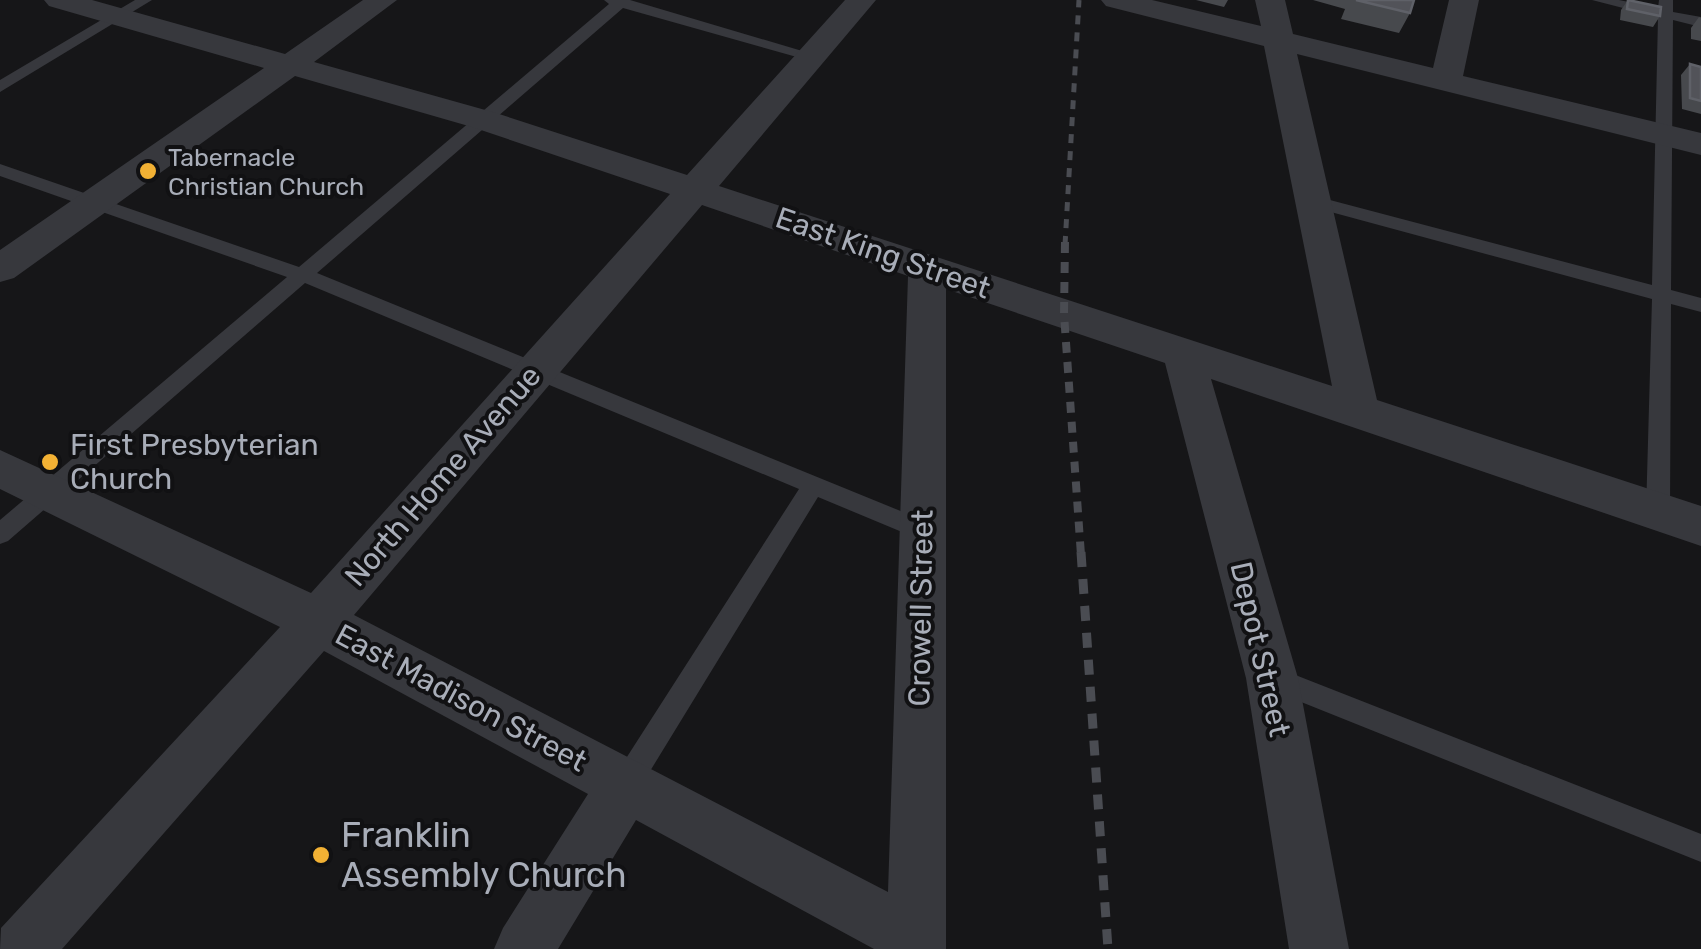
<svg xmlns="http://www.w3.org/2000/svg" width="1701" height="949" font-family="Rubik,sans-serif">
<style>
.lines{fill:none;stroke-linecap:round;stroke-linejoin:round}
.service{fill:#37383d;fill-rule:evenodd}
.minor{fill:#37383d;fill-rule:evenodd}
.rail-far2{stroke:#4a4c52;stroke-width:5;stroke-dasharray:9 8;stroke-linecap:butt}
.rail-far1{stroke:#4a4c52;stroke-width:8;stroke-dasharray:11 9;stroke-linecap:butt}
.rail{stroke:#4a4c52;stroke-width:9;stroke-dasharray:15 12;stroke-linecap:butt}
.wall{fill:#47494d}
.building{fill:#525359;stroke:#5f6168;stroke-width:2.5}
.poi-dot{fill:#f2b134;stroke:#111113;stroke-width:4}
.labels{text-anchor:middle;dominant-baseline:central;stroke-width:8;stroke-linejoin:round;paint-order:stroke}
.far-poi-label{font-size:25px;fill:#a8adb8;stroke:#111113;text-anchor:start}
.street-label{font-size:30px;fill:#a8adb8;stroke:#111113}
.poi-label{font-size:30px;fill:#a8adb8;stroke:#111113;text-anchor:start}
.near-poi-label{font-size:35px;fill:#a8adb8;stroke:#111113;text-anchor:start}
</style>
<rect width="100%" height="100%" fill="#161618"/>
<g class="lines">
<path class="service" d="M135 0H152L0 92V80Z
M604 0H630L819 56 811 61 623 8 317 273 930 523 934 530 930 537 922 540 914 537 818 497 636 794 626 798 616 794 612 784 616 774 799 489 305 283 8 541 0 544V520L287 277 0 176V164L299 267 609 4Z
M1592 0H1619L1658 8 1659 0H1673V12L1701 17V27L1673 20 1671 290 1701 298V312L1671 304 1670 513 1666 520 1658 523 1650 520 1646 513 1652 299 1305 205 1302 201 1311 195 1652 285 1658 17Z
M1275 667 1701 834V862L1266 688 1262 679 1266 670Z"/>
<path class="minor" d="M44 0H92L285 54 363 0H397L314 62 496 113 687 175 845 0H876L719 186 1332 386 1264 46 1106 6 1101 0H1152L1261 26 1255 0H1285L1293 34 1433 68 1449 0H1479L1463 76 1701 133V155L1297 54 1377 400 1701 506V546L1211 379 1298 678 1349 949H1289L1246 678 1165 363 946 289V949H874L636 820 558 949H494L503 928 588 794 324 651 62 949H0L1 928 280 627 0 489V450L311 593 670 194 472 127 295 76 14 278 0 282V250L264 68 49 6ZM702 205 908 276 888 892 354 615Z"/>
<path class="rail-far2" d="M1065 245 1079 0"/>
<path class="rail-far1" d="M1065 242 1064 314 1081 555"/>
<path class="rail" d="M1081 552 1108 949"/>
</g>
<path class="wall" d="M1196 0H1228L1224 7Z
M1313 0H1414L1410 13 1399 33 1341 19 1345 9Z
M1628 0 1660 16 1653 27 1620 20 1621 10Z
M1699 17 1701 18V41L1691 39V28Z
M1690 64 1701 67V114L1682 109 1681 75Z"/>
<path class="building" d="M1356 0H1414L1410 13Z
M1628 0 1661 7 1660 16 1627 9Z
M1690 64 1701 67V101L1690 98Z"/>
<g class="poi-dot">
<circle cx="148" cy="171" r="10"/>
<circle cx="50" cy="462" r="10"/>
<circle cx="321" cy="855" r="10"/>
</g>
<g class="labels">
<g class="far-poi-label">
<text x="168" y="157">Tabernacle<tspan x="168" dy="29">Christian Church</tspan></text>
</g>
<g class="street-label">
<text transform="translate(883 253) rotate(19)">East King Street</text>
<text transform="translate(443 476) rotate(-49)">North Home Avenue</text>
<text transform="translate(921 608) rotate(-89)">Crowell Street</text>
<text transform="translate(1260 649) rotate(77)">Depot Street</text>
<text transform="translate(461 698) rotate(28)">East Madison Street</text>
</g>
<g class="poi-label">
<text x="70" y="445">First Presbyterian<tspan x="70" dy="34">Church</tspan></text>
</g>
<g class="near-poi-label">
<text x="341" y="835">Franklin<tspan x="341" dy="40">Assembly Church</tspan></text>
</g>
</g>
</svg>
